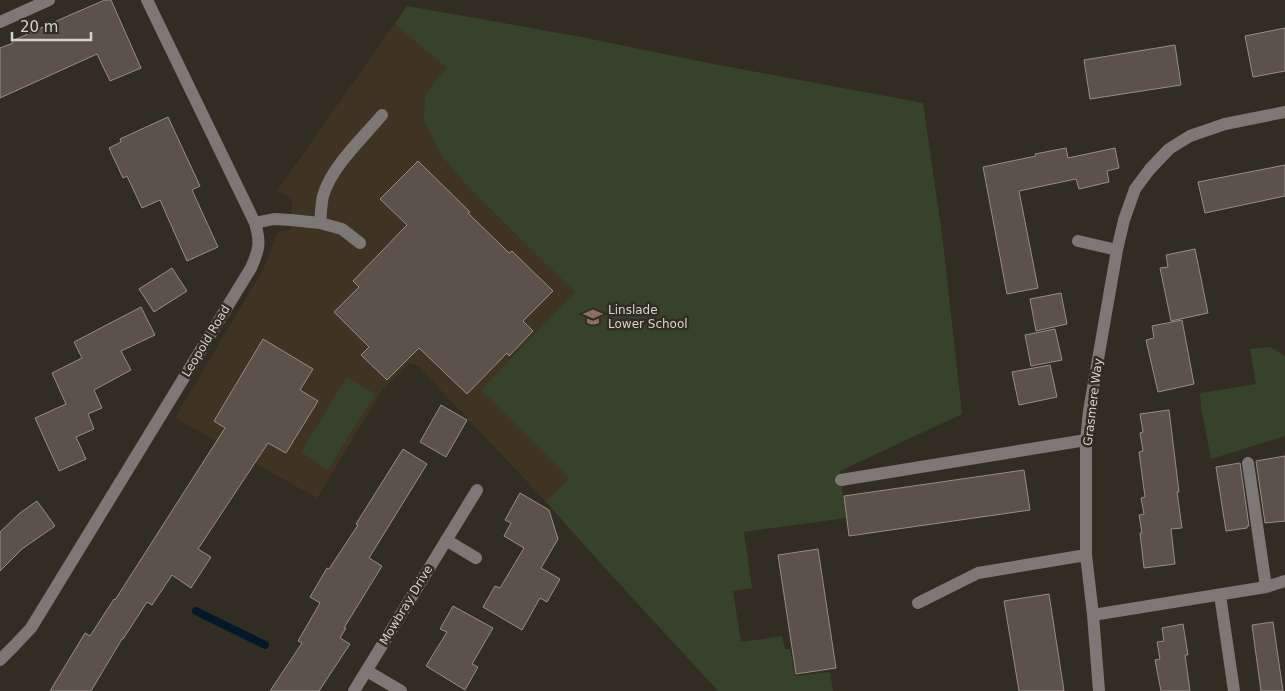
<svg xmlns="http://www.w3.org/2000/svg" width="1285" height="691" font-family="'DejaVu Sans',sans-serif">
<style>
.education{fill:#3f3324}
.green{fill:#36422c}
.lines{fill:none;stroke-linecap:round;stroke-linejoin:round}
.stream{stroke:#04182c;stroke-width:8}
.building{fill:#5d524b;stroke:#988c84}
.minor{stroke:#7d7875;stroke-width:12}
.labels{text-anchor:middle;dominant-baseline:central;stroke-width:5;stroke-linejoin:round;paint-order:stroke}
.poi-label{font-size:12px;fill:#d5d2cc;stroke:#322d23;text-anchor:start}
.street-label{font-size:12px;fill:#d5d2cc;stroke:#322d23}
</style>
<rect width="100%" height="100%" fill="#322d23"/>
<path class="education" d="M407 6 581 37 708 63 923 103 942 235 614 578 546 502 419 367 410 363 383 389 317 498 175 418 263 270 277 234 279 231 291 230 292 198 277 191Z"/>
<path class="green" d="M407 6 581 37 708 63 923 103 942 235 962 414 840 471 846 518 744 532 752 588 733 591 741 642 782 636 785 649H790L795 676 830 672 833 691H718L614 578 546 502 569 478 481 390 575 292 469 188 442 156 424 120 425 98 435 81 447 68 395 24Z
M1270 347 1285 356V436L1211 459 1201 406 1200 393 1256 384 1250 349Z
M347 377 375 394 328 470 301 452Z"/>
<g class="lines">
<path class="stream" d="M196 611 265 645"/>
</g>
<path class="building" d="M105 0H111L141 68 110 81 97 54 0 98V48L13 43 12 41 70 15Z
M1285 28V71L1253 77 1245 36Z
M1175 45 1181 85 1090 99 1084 60Z
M168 117 200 186 192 190 218 247 187 261 160 200 142 208 127 176 123 178 109 148 121 142 120 139Z
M1066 148 1068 158 1115 148 1119 168 1107 171 1109 182 1079 189 1076 179 1019 191 1038 288 1007 294 983 167 1036 156 1035 154Z
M418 161 470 212 468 213 509 253 512 251 553 291 523 321 533 331 509 356 507 353 467 394 419 348 387 380 361 355 369 347 334 312 359 287 353 281 407 225 380 199Z
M1285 165V196L1205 213 1198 182Z
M1195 249 1208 313 1171 321 1160 268 1168 267 1166 255Z
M172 268 187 291 154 312 139 289Z
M1061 293 1067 324 1036 331 1030 299Z
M141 307 155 335 121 351 131 370 94 390 102 408 88 414 94 429 76 437 86 459 59 471 35 418 66 404 52 373 82 358 74 342Z
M1182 320 1194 384 1158 392 1146 340 1154 338 1152 326Z
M1055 329 1062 360 1031 366 1025 335Z
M263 339 313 369 300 390 318 401 286 453 268 443 198 549 211 557 191 588 172 575 152 605 147 602 123 639H122L91 691H50L85 633 90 636 114 599 115 600 225 428 214 421Z
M1050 365 1057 397 1019 405 1012 372Z
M441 405 467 420 446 457 420 442Z
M1169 410 1179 492H1177L1182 528 1171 529 1175 564 1144 568 1140 533H1142L1139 515 1144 514 1141 498 1145 497 1139 452 1143 451 1140 433 1143 432 1140 414Z
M403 449 427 464 369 558 382 566 344 628H346L340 638 350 644 319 691H270L302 643 298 641 320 603 310 597 327 568 329 569 358 525 356 524Z
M1285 456V521L1265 523 1256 461Z
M1240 463 1249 526H1247V528L1226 531 1216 467Z
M1024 470 1030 510 849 536 844 496Z
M520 493 549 510 558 539 541 568 560 579 547 602 540 598 522 630 483 607 495 586 500 588 524 548 504 536 511 523 505 520Z
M37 501 55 526 22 549 0 571V532L20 513Z
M818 549 836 668 796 674 778 555Z
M1049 594 1064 691H1019L1004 601Z
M453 606 493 628 472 664 478 667 465 690 426 666 447 632 440 629Z
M1273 622 1283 691H1261L1252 625Z
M1183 624 1188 655H1185L1190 691H1161L1155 660 1160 659 1157 642 1164 641 1162 628Z"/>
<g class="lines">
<path class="minor" d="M0 22 49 0
M255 223 274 219 291 220 320 223 342 229 360 243
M320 223C321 215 321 205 323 196 331 167 362 139 382 115
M1078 241 1117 250
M1248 463 1266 587
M841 480 1086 440
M446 540 476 558
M1220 595 1234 691
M918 603 978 573 1086 555
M1093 615 1266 587 1285 581
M0 660 14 646 31 628 251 268C259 250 261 243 255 223L147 0
M367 671 401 691
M354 691 477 490
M1099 691 1093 615 1086 555V440L1089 411 1117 250 1124 220 1135 189 1150 169 1169 149 1190 136 1225 124 1285 112"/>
</g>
<defs>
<g id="school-bare" transform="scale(1.5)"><path d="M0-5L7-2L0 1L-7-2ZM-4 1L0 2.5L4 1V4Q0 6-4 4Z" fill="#8d6e63" stroke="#322d23" stroke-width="2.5" paint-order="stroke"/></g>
</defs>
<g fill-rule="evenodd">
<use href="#school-bare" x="593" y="317"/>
</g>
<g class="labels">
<g class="poi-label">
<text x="608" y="310">Linslade<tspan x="608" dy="14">Lower School</tspan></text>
</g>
<g class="street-label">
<text transform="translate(206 341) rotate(-59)">Leopold Road</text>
<text transform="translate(1093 402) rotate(-83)">Grasmere Way</text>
<text transform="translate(406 605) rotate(-59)">Mowbray Drive</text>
</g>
</g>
<path d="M12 32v8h79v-8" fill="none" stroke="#d5d2cc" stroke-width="2.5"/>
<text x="20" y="32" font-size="15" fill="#d5d2cc" stroke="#322d23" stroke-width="4" paint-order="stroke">20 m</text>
</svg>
